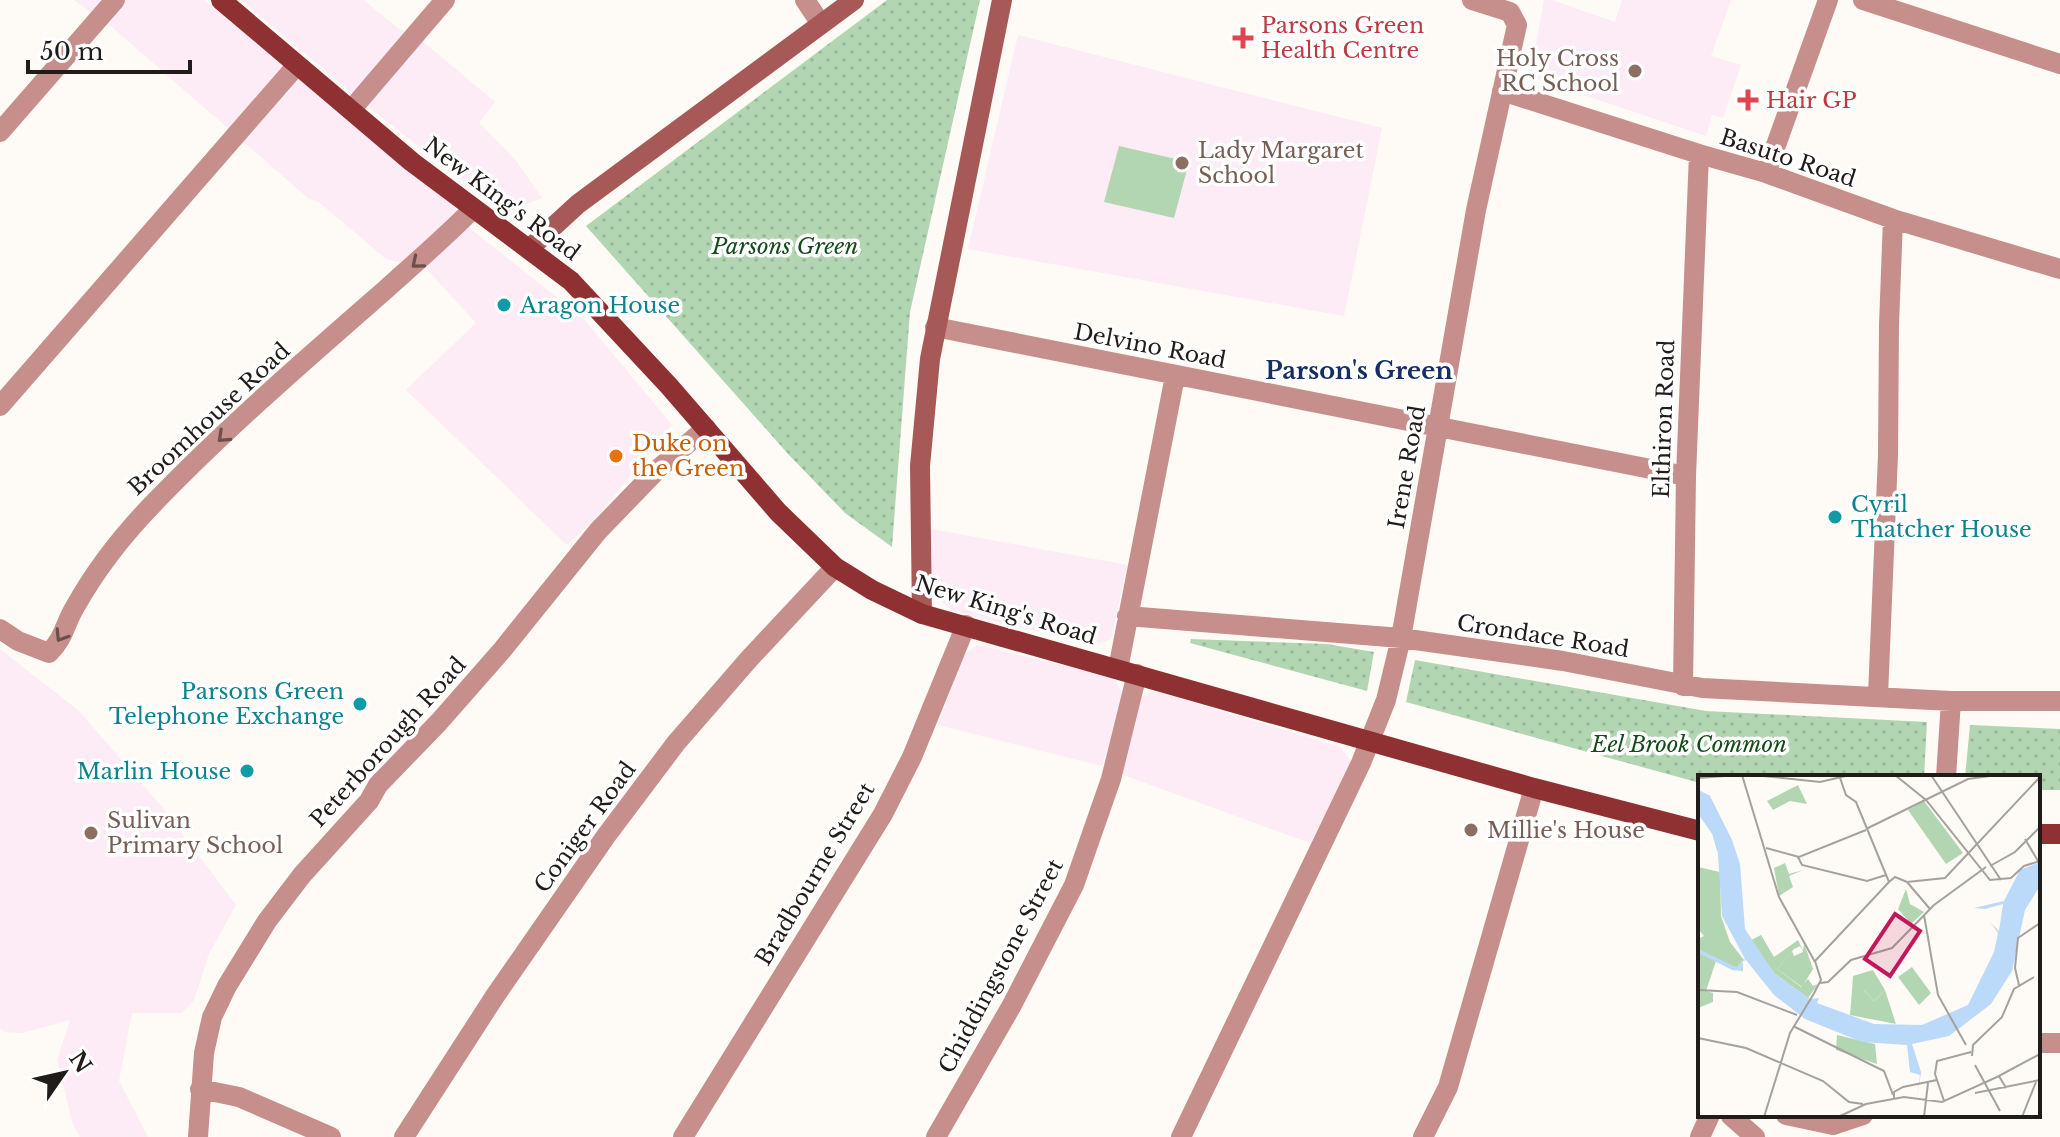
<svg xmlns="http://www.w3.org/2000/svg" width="2060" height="1137" font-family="'Libre Baskerville',serif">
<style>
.commercial{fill:#fdebf6}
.grass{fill:url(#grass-dots)}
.garden{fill:#b2d6b1}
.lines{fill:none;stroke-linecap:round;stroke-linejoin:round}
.street{stroke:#c68f8c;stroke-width:20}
.secondary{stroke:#a75958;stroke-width:20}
.primary{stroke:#8f3033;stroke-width:20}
.oneway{stroke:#6a504d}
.health-dot{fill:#e0444e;stroke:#fff;stroke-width:3}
.education-dot{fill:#8d6e63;stroke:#fff;stroke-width:3}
.culture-dot{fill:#0f9aa8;stroke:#fff;stroke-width:3}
.food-dot{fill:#e8710a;stroke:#fff;stroke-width:3}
.labels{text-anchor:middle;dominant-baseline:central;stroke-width:7;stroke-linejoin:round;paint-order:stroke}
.health-label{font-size:22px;fill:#be3a42;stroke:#fff;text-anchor:start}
.education-label{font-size:22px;fill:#785e54;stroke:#fff;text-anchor:start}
.street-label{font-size:22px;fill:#1f1c19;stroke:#fff}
.park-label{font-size:22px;font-style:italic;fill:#154b1a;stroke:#fff}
.culture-label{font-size:22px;fill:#0d838f;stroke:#fff;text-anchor:start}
.food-label{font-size:22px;fill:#c56008;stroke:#fff;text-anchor:start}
.neighbourhood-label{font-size:24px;font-weight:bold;fill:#152e64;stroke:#fff}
.inset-river{fill:none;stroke:#bbd9f9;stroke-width:4}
.inset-road{fill:none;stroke:#a5a19d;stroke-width:2}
.view{fill:#c2185b;fill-opacity:0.15;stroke:#c2185b;stroke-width:4}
.inset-edge{fill:none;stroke:#1f1c19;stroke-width:4}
</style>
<defs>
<pattern id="grass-dots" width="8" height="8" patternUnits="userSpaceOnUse" patternTransform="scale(2)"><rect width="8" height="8" fill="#b2d6b1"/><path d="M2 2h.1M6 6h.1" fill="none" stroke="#99b798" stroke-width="1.8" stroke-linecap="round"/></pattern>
</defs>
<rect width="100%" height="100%" fill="#fefaf5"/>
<path class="commercial" d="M74 0H204L448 199 472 230 584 319 672 425 595 519 567 545 406 390 476 323 426 268 386 259 319 202 308 198 113 28Z
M241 0H364L395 26 427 45 495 102 479 123 517 162 542 198 512 210 486 199 370 108Z
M1544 0H1552L1615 22 1622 0H1731L1711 56 1741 65 1723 118 1712 115 1706 136 1530 77Z
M1018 35 1382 128 1344 316 968 249Z
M926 528 1127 565 1111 639 1093 645 953 611 930 591Z
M978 645 1113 678 1124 696 1102 766 938 725 963 655Z
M0 649 78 710 163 808 236 905 209 954 194 1000 182 1013H132L119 1081 148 1137H80L73 1125 57 1060 70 1020 22 1033 5 1032 0 1028Z
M1155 691 1340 747 1353 763 1310 843 1118 773 1137 699Z"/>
<path class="grass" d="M887 0H980L910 312 892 547 845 513 789 455 586 226Z
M1191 639 1327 644 1374 652 1367 691 1190 643Z
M1415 660 1706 711 1927 722 1924 777H1700V783L1406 702Z
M1970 725 2060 729V790H2038V777H1965Z"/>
<path class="garden" d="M1119 146 1189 162 1174 218 1104 202Z"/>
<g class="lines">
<path class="street" d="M805 0 821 24
M1863 0 2060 64
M1502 91 1699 154 1766 173 1893 219 2060 269
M351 110 445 0
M0 132 115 0
M1766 173 1828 0
M935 327 1686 476
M0 406 297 65
M1127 616 1401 638 1563 661 1702 688 1951 701H2060
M0 629 18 641 49 653C65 637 64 625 75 607 95 571 123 535 152 505 224 430 305 360 384 291 414 264 444 238 473 209
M1118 669 1175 376
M1683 686 1686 476 1699 154
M1878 696 1888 455 1889 325 1893 219
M1946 777 1951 701
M2038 1043H2060
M200 1089 239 1097 331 1137
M1786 1115 1833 1125 1863 1115
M1731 1116 1755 1137
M198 1137 204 1053 212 1017 227 986 267 921 302 875 369 801 378 785 439 722 503 649 598 531 658 469 706 428
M404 1137 495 996 606 836 676 743 749 659 835 567
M683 1137 883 814 912 757 966 625
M936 1137 1012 1005 1074 885 1111 779 1137 674
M1181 1137 1361 763 1386 700 1401 638 1476 210 1517 25 1510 12 1472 0
M1423 1137 1448 1087 1534 788
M1700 1137 1710 1115"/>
<path class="secondary" d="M530 248 578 204 854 0
M922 614 920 466 930 359 1002 0"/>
<path class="primary" d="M221 0 412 162 571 281 669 386 778 512 835 567 872 590 922 614 1534 788 1700 831
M2038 834H2060"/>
</g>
<defs><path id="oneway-chevron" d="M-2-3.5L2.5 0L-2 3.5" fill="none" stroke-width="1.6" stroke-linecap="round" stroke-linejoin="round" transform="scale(2)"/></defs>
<g class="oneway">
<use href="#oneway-chevron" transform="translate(417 263) rotate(140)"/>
<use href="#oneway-chevron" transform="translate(223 437) rotate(137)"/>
<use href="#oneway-chevron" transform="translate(61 636) rotate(122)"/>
</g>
<g class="health-dot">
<path d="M1239 26h8v8h8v8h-8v8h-8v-8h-8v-8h8z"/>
<path d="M1744 88h8v8h8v8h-8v8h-8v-8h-8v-8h8z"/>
</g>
<g class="education-dot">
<circle cx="1635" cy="71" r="8"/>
<circle cx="1182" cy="163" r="8"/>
<circle cx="1471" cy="830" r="8"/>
<circle cx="91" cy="833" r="8"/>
</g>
<g class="culture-dot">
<circle cx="504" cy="305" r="8"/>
<circle cx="1835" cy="517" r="8"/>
<circle cx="360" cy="704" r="8"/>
<circle cx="247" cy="771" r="8"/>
</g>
<circle class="food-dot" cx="616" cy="456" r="8"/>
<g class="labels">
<g class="health-label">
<text x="1261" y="25">Parsons Green<tspan x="1261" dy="25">Health Centre</tspan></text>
<text x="1766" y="100">Hair GP</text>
</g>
<g class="education-label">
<text x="1619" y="58" text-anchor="end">Holy Cross<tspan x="1619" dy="25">RC School</tspan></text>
<text x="1198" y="150">Lady Margaret<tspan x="1198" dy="25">School</tspan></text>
<text x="107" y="820">Sulivan<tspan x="107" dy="25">Primary School</tspan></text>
<text x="1487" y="830">Millie's House</text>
</g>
<g class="street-label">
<text transform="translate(1788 158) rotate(18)">Basuto Road</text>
<text transform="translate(502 199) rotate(37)">New King's Road</text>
<text transform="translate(1150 346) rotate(11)">Delvino Road</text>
<text transform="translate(209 419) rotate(-43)">Broomhouse Road</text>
<text transform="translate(1664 419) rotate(-88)">Elthiron Road</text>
<text transform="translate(1407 467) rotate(-80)">Irene Road</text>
<text transform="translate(1006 610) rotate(17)">New King's Road</text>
<text transform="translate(1543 636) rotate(9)">Crondace Road</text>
<text transform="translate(388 742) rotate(-48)">Peterborough Road</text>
<text transform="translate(585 827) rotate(-54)">Coniger Road</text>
<text transform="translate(815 874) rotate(-59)">Bradbourne Street</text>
<text transform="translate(1001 966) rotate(-62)">Chiddingstone Street</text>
</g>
<g class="park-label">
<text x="785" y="246">Parsons Green</text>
<text x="1689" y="744">Eel Brook Common</text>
</g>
<g class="culture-label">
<text x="520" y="305">Aragon House</text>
<text x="1851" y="504">Cyril<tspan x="1851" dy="25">Thatcher House</tspan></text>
<text x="344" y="691" text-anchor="end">Parsons Green<tspan x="344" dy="25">Telephone Exchange</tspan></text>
<text x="231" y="771" text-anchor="end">Marlin House</text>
</g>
<g class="food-label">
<text x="632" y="443">Duke on<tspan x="632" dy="25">the Green</tspan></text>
</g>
<g class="neighbourhood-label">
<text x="1359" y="370">Parson's Green</text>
</g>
</g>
<g transform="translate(1698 775)">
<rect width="342" height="342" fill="#fefaf5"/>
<path d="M0 92 22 97 23 141 32 167 46 185 39 193 18 186 8 216 15 218V227L0 233V164L6 161 0 154ZM208 114 212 129 226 137 213 149 200 134ZM63 160 76 182 100 165 107 179 102 171 96 174 79 194 103 212 110 204 115 211 120 209 110 223 76 198 53 165ZM214 192 233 218 221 230 200 202ZM175 195 187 215 176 226 166 215 154 216 155 201ZM139 260 177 269 179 289 138 275Z" fill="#b2d6b1"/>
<path d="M100 10 109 29 92 26 75 35 69 26ZM226 26 265 78 248 89 210 35ZM87 88 91 99 105 95 91 101 95 112 81 121 76 93Z" fill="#b2d6b1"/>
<path d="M21 155 36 175 39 191 19 185 13 172 7 173 5 164 11 162 6 157ZM106 168 115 194 104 212 79 194 94 176 96 181 105 177ZM162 211 176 226 187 215 198 249 152 240 154 216Z" fill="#b2d6b1"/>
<path d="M0 17 13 23 34 65 42 89 47 154 76 198 112 224 121 223 119 228 176 249 224 250 270 230 296 177 300 158 292 147 301 156 305 129 287 134 276 133 306 126 322 95 342 87V111L327 135 314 196 293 229 251 261 214 269 223 297 219 324 222 300 212 297 209 270 164 267 107 244 76 220 48 185 42 187 47 184 24 141 19 65 0 35Z" fill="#bbd9f9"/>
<path class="inset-river" d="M0 17 10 22 6 27 0 21M0 35 16 58 21 76M0 176 35 193 43 194V188M110 234 188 262 253 251M258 248 287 230 316 131 327 109 342 97"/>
<path class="inset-road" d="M44 0 81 122 117 187M56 0 122 7 152 0M141 0 148 20 158 27 191 107M197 0 228 25 292 105 313 103 326 91 342 86M233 0 303 105M0 3 41 0M168 54 270 4 299 0M327 64 340 86M68 73 101 82 168 55M100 82 104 90 169 106 188 100M292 91 317 77 342 52M209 107 232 134M226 140 240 220 268 270M122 208 130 207 153 185 194 173 236 130 288 92M321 210 317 193 320 163 342 148M0 215 39 217 99 240M117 216 123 205 117 186 191 107 197 102 209 107 247 103 342 2M95 251 186 296 195 320M0 263 48 273 125 306 151 327 165 329M274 281 275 270 304 242 316 214 336 202M277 290 302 336M299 302 342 279M277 318 342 305M196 323V317L205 312 239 305M246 326 237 299 239 286 273 277M66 342 92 258 118 215M140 342 168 329 206 322 244 327 301 301 308 313M226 342 230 308M324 342 338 307"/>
<path class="view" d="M197 139 222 156 192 201 167 184Z"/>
<rect width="342" height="342" class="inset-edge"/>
</g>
<g transform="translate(64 1073) rotate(56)" stroke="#ffffff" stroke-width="6" paint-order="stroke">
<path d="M0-6L14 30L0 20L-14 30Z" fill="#1f1c19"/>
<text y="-12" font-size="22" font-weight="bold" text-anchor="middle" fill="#1f1c19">N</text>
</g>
<path d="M28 60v12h162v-12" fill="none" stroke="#1f1c19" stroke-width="4"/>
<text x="40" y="60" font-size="24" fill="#1f1c19" stroke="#ffffff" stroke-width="6" paint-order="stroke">50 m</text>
</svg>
